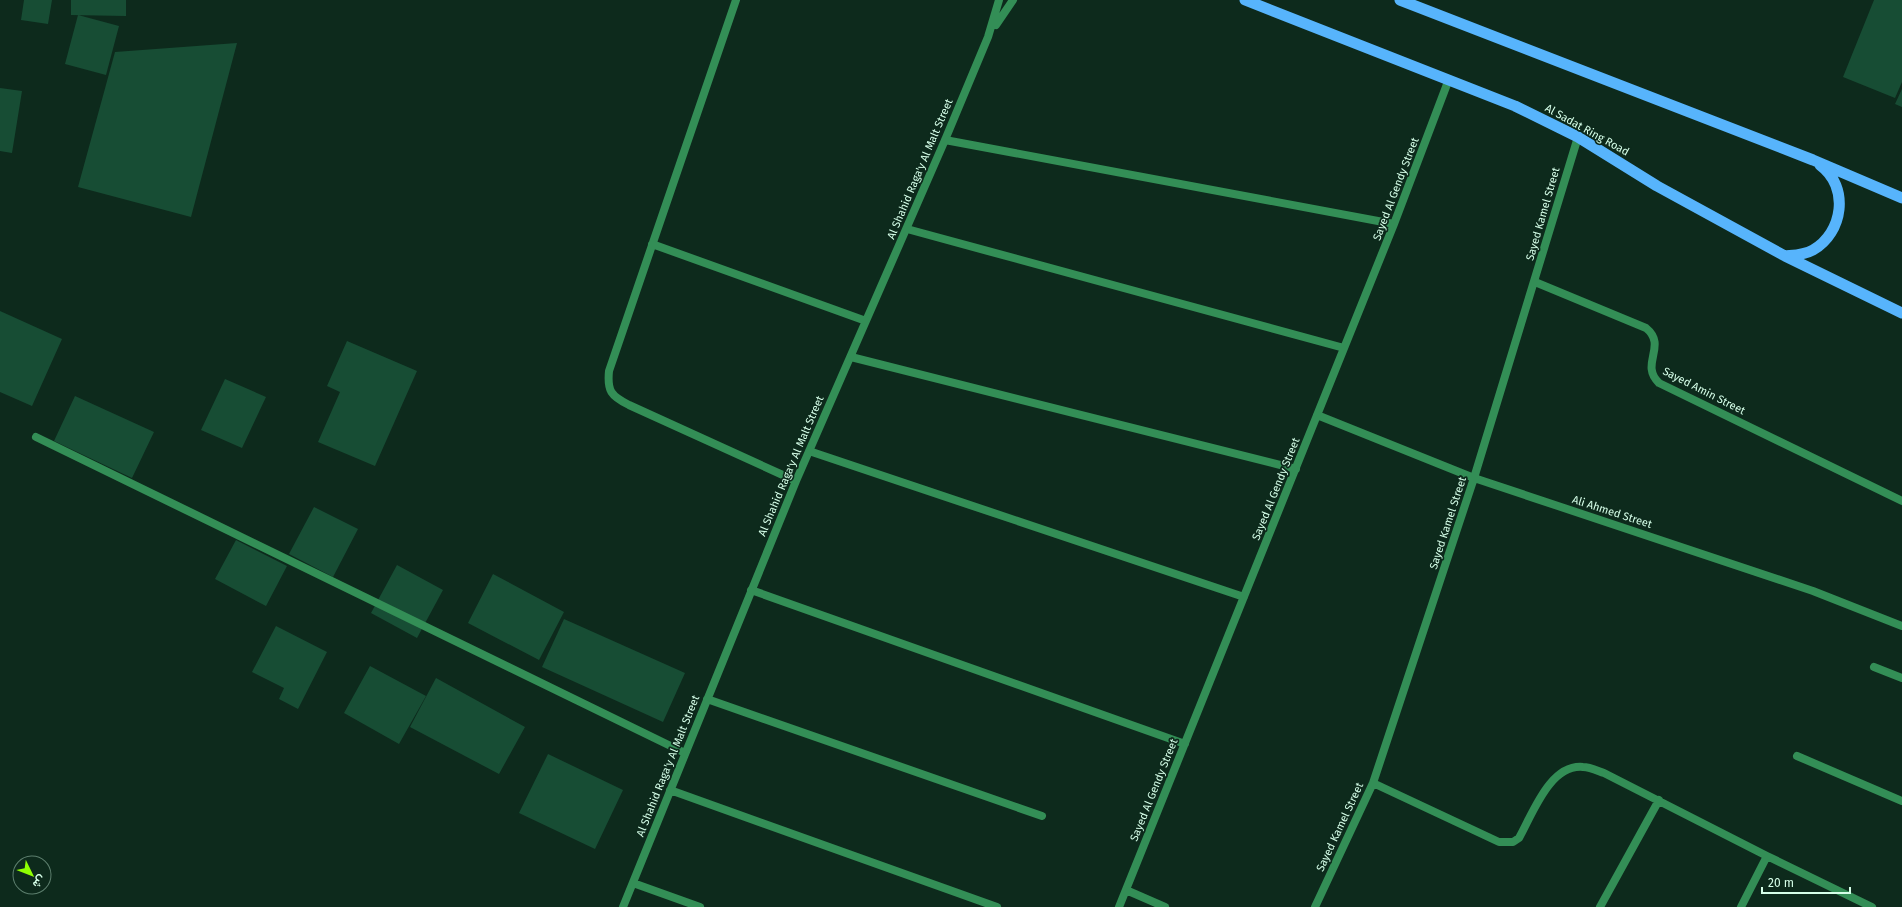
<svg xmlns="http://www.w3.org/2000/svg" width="1902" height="907" font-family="'Fira Sans',Vazirmatn,sans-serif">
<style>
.building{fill:#174d34}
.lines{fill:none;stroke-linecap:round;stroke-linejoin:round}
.minor{stroke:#338e56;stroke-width:8}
.trunk{stroke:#57b4fc;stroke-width:11}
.labels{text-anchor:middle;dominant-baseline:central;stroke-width:3.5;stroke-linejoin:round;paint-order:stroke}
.street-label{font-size:11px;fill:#d6ffe9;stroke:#0d2a1c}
</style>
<rect width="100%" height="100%" fill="#0d2a1c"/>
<path class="building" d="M24 0H52L48 24 21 20Z
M71 0H126V16L71 15Z
M1874 0H1902V82L1895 98 1843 77Z
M78 15 119 26 106 75 65 64Z
M237 43 191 217 78 187 115 52Z
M0 88 22 91 12 153 0 151Z
M1902 89V107L1895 104Z
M0 311 62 339 32 406 0 392Z
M347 341 417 371 375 466 318 442 340 392 327 386Z
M225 379 266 397 242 448 201 430Z
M75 396 154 432 132 478 54 441Z
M314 507 358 529 333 577 289 554Z
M236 540 287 566 266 606 215 579Z
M397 565 443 590 417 638 371 613Z
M493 574 564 612 539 660 468 623Z
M564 619 685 673 663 722 542 667Z
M276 626 327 652 298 709 279 699 284 688 252 672Z
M370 666 426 696 399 744 344 713Z
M436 678 525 727 499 774 410 727Z
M548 754 623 790 595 849 519 813Z"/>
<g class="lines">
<path class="minor" d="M736 0 609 371C607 391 611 396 629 405L796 481
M996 25 1013 0
M945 140 1394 224
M907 229 1344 348
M652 244 866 321
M1535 282 1646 328C1668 346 1639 364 1659 383L1902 501
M851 357 1296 469
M1317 415 1474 478 1813 591 1902 626
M36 437 685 753
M809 451 1244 597
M751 590 1185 744
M1874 667 1902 678
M707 699 1042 816
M1797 756 1902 801
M1373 783 1499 842H1513L1519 838C1533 813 1550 764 1583 767 1590 767 1598 771 1604 773L1767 856 1872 907
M670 790 997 907
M633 883 700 907
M1126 890 1165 907
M623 907 796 481 945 140 988 37 999 0
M1119 907 1394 224 1449 79
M1315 907 1373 783 1474 478 1578 137
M1600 907 1659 800
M1741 907 1767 856"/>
<path class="trunk" d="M1245 0 1515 106 1578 137 1657 186 1785 256 1902 313
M1400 0 1813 160 1902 198
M1785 256C1795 255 1804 255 1813 250 1843 233 1850 187 1820 165"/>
</g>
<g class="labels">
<g class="street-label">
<text transform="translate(1587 130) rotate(29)">Al Sadat Ring Road</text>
<text transform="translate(920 169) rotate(-67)">Al Shahid Raga'y Al Malt Street</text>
<text transform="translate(1396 189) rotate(-69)">Sayed Al Gendy Street</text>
<text transform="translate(1543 214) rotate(-74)">Sayed Kamel Street</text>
<text transform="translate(1704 391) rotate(27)">Sayed Amin Street</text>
<text transform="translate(791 466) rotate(-67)">Al Shahid Raga'y Al Malt Street</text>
<text transform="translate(1276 489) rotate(-68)">Sayed Al Gendy Street</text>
<text transform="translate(1612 512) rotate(18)">Ali Ahmed Street</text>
<text transform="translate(1448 523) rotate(-72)">Sayed Kamel Street</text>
<text transform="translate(668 766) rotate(-68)">Al Shahid Raga'y Al Malt Street</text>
<text transform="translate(1154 790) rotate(-68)">Sayed Al Gendy Street</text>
<text transform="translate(1340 827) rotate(-65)">Sayed Kamel Street</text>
</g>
</g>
<g transform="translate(32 875) rotate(133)"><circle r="19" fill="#0d2a1c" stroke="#5d7f6e"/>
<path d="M0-3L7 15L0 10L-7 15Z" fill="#8fff02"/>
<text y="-6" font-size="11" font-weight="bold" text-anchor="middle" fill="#d6ffe9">ش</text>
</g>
<path d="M1762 887v6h88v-6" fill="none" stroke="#d6ffe9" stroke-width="2"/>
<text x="1768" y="887" font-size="12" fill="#d6ffe9" stroke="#0d2a1c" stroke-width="3" paint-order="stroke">20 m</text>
</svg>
